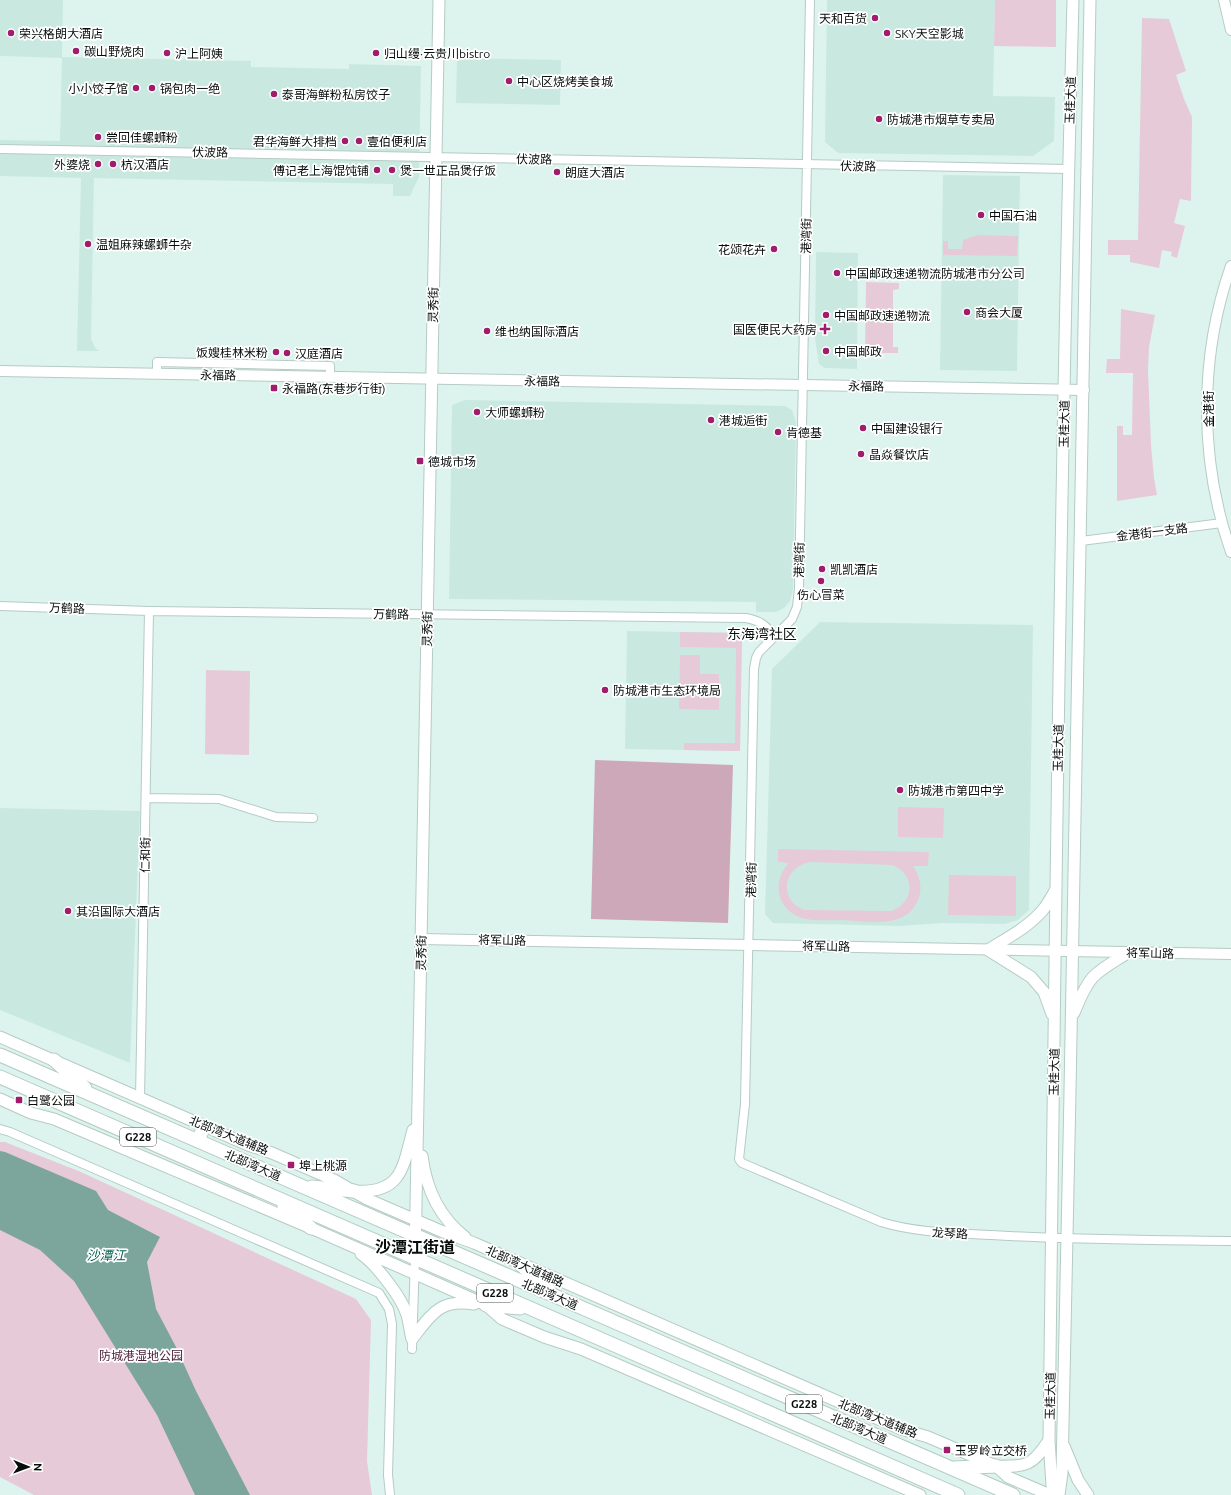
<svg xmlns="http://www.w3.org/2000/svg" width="1231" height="1495" font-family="Ubuntu,'Noto Sans SC',sans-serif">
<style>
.built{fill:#c9e9e0}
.green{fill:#e7cad7;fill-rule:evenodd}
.forest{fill:#cda8b8}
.water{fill:#7ca69b}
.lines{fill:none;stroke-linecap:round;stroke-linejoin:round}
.minor-casing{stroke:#b5cbc5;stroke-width:10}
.tertiary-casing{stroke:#b5cbc5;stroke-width:12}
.secondary-casing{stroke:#b5cbc5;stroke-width:13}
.trunk-casing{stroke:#b5cbc5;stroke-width:15}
.minor{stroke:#fff;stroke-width:8}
.tertiary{stroke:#fff;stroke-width:10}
.secondary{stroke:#fff;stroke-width:11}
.trunk{stroke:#fff;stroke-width:13}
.poi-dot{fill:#a01c6c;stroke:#fff;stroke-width:1.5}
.labels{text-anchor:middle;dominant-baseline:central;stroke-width:3.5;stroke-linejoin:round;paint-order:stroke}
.shield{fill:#fff;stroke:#515654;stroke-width:1}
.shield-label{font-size:11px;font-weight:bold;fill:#060d0b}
.poi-label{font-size:12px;fill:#060d0b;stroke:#fff;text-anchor:start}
.street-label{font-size:12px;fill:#060d0b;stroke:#fff}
.park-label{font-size:12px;fill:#491a33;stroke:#fff}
.water-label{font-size:13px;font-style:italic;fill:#045e4f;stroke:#fff}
.quarter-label{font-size:14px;fill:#060d0b;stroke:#fff}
.district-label{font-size:16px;font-weight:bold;fill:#060d0b;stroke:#fff}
</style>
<rect width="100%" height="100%" fill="#ddf4ee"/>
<path class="built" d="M0 0H63L62 57 251 61V67L349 69V64L421 66 419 177 410 196H393V184L94 178 91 339 96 349 100 351H77L81 178 0 176V140L60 141 62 58 0 56Z
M827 0H995L993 96 1055 97 1054 141 1033 156 838 153 825 142Z
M457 58 561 60 560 105 456 103Z
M943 175 1020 176 1017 371 940 370Z
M816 252 858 253 857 369 825 368 819 364 815 339Z
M465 400 785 406 792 410 796 422 793 589 790 601 784 608 776 612H756V602L449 599 452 405Z
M820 622 1033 625 1029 910 1018 920 1005 924 943 923 900 926 773 923 765 914 772 669Z
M627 631 742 633 740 751 625 749Z
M0 808 140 811 130 1063 0 1010Z"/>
<path class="green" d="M995 0H1056V47L994 46Z
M1142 18 1169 19 1186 71 1176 75 1184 99 1192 117 1191 201 1180 199 1174 223 1185 226 1177 258 1171 256 1172 252 1162 250 1159 268 1130 262V255H1108V240H1138Z
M978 235 1018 236 1017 256 943 255V241H948V249H962L963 240Z
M866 282 899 283V289L893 290V315L899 316V320L893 321V347H898V353H865Z
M1121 309 1155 315 1149 347 1148 370 1151 445 1154 478 1157 495 1117 501V426H1123V435H1132L1133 373H1106L1107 359H1120Z
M680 632 742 633 740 751 684 750V743H735L736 648 680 647Z
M680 655H700V674H719V710L679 709Z
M206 670 250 671 249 755 205 754Z
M898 807 944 808 943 838 898 837Z
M778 849 929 852 928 866H913C920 876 923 888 918 900 906 930 867 921 842 920 828 920 809 922 797 916 775 906 773 879 789 863L778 862ZM812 862 892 865C916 874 915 903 891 911L804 910C777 899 784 865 812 862Z
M949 875 1016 876V916L948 915Z
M0 1142H5L81 1172 356 1299 371 1320 367 1461 372 1495H34L0 1477Z"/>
<path class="forest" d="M595 760 733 765 728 923 591 919Z"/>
<path class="water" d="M0 1151 5 1152 96 1191 108 1210 160 1237 147 1262 156 1309 176 1347 196 1391 250 1495H195L157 1415 74 1281 40 1250 0 1230Z"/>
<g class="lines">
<g class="minor-casing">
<path id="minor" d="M810 0 799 588 797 607 792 619 759 652 756 658 754 669 745 1104 739 1159 742 1163 881 1222C917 1233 955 1233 992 1235 1072 1240 1151 1240 1231 1241
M0 149 1068 169
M157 374V362L330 366V377
M1081 541 1222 523
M0 606 149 611 746 618C761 621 765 625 775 636
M146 798 219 799 276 817 313 818
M140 1098 149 611
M0 1129 10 1132 379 1293 389 1309 392 1324 388 1475 390 1495
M412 1349 415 1258"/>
</g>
<g class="tertiary-casing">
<path id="tertiary" d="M1224 0 1231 30
M1231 266C1199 357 1199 460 1231 552
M0 371 1084 390
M421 939 1231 954"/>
</g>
<g class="secondary-casing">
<path id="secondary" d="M1074 1013C1079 1001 1084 987 1093 977 1103 967 1117 960 1129 952
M1052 1014 1044 992 1031 977 988 950C1007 938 1027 928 1042 911 1048 904 1052 896 1056 889
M0 1037 248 1145 272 1153 334 1180 367 1199 441 1231 474 1243 901 1429 928 1437 996 1466 1008 1477 1050 1495
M0 1099 31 1113 54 1119 311 1228 486 1305 502 1319 544 1337 581 1349 920 1495
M422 1156C426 1188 439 1217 465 1237
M355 1191C402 1194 403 1167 413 1130
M361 1254C376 1264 402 1298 407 1315 409 1322 410 1331 412 1339
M415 1258 439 0
M412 1339C432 1314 439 1299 474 1304
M1064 1446 1078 1480 1088 1495
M996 1466C1027 1467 1032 1466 1049 1440
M1056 1495 1052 1486 1049 1440C1055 960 1060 480 1073 0
M1059 1495 1062 1473C1072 982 1084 491 1090 0"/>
</g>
<g class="trunk-casing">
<path id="trunk" d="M0 1055 1013 1495
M54 1060 85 1088
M0 1077 958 1495
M198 1141 204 1126
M312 1187 354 1191
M284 1206 311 1228
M520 1264 549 1290
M486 1305 520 1308
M954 1468 996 1466"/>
</g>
<use href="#minor" class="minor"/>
<use href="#tertiary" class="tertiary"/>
<use href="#secondary" class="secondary"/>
<use href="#trunk" class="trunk"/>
</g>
<g class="poi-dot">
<circle cx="875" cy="18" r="4"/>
<circle cx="11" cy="33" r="4"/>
<circle cx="887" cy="33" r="4"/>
<circle cx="76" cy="51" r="4"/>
<circle cx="167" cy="53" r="4"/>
<circle cx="376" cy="53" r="4"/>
<circle cx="509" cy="81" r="4"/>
<circle cx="136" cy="88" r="4"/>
<circle cx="152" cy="88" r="4"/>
<circle cx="274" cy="94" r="4"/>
<circle cx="879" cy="119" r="4"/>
<circle cx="98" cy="137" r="4"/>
<circle cx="345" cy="141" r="4"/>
<circle cx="359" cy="141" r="4"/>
<circle cx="98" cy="164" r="4"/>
<circle cx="113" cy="164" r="4"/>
<circle cx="377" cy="170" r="4"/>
<circle cx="392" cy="170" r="4"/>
<circle cx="557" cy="172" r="4"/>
<circle cx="981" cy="215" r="4"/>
<circle cx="88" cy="244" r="4"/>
<circle cx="774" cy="249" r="4"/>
<circle cx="837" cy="273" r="4"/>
<circle cx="967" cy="312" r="4"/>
<circle cx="826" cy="315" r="4"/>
<path d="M823 323h4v4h4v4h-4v4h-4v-4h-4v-4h4z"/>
<circle cx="487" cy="331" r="4"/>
<circle cx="826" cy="351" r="4"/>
<circle cx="276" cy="352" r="4"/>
<circle cx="287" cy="353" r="4"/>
<rect x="270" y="384" width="8" height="8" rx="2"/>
<circle cx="477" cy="412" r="4"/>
<circle cx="711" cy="420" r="4"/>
<circle cx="863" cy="428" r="4"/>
<circle cx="778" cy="432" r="4"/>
<circle cx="861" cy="454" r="4"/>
<rect x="416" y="457" width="8" height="8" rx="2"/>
<circle cx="822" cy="569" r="4"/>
<circle cx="821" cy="581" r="4"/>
<circle cx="605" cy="690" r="4"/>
<circle cx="900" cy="790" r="4"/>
<circle cx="68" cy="911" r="4"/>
<rect x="15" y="1096" width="8" height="8" rx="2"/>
<rect x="287" y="1161" width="8" height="8" rx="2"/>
<rect x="943" y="1446" width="8" height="8" rx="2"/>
</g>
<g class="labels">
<g class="shield">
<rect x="120" y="1128" width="36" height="18" rx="3"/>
<rect x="477" y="1284" width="36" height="18" rx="3"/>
<rect x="786" y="1395" width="36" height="18" rx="3"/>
</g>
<g class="shield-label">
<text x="138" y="1137">G228</text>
<text x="495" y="1293">G228</text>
<text x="804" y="1404">G228</text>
</g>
<g class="poi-label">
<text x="867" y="18" text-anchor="end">天和百货</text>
<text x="19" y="33">荣兴格朗大酒店</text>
<text x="895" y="33">SKY天空影城</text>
<text x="84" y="51">碳山野烧肉</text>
<text x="175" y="53">沪上阿姨</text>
<text x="384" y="53">归山缦·云贵川bistro</text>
<text x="517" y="81">中心区烧烤美食城</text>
<text x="128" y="88" text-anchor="end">小小饺子馆</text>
<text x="160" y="88">锅包肉一绝</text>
<text x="282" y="94">泰哥海鲜粉私房饺子</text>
<text x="887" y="119">防城港市烟草专卖局</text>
<text x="106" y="137">尝回佳螺蛳粉</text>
<text x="337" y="141" text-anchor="end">君华海鲜大排档</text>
<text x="367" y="141">壹伯便利店</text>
<text x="90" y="164" text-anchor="end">外婆烧</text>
<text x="121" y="164">杭汉酒店</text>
<text x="369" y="170" text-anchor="end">傅记老上海馄饨铺</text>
<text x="400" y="170">煲一世正品煲仔饭</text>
<text x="565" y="172">朗庭大酒店</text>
<text x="989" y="215">中国石油</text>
<text x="96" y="244">温姐麻辣螺蛳牛杂</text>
<text x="766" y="249" text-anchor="end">花颂花卉</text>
<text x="845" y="273">中国邮政速递物流防城港市分公司</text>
<text x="975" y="312">商会大厦</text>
<text x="834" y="315">中国邮政速递物流</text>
<text x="817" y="329" text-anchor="end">国医便民大药房</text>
<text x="495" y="331">维也纳国际酒店</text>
<text x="834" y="351">中国邮政</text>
<text x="268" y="352" text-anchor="end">饭嫂桂林米粉</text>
<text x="295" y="353">汉庭酒店</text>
<text x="282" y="388">永福路(东巷步行街)</text>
<text x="485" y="412">大师螺蛳粉</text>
<text x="719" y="420">港城逅街</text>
<text x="871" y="428">中国建设银行</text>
<text x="786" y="432">肯德基</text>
<text x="869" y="454">晶焱餐饮店</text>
<text x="428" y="461">德城市场</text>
<text x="830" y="569">凯凯酒店</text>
<text x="821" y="594" text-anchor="middle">伤心冒菜</text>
<text x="613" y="690">防城港市生态环境局</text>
<text x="908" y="790">防城港市第四中学</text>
<text x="76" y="911">其沿国际大酒店</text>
<text x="27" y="1100">白鹭公园</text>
<text x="299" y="1165">埠上桃源</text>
<text x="955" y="1450">玉罗岭立交桥</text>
</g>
<g class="street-label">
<text transform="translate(1070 100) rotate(-88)">玉桂大道</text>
<text transform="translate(210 152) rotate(1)">伏波路</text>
<text transform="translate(534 159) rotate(1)">伏波路</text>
<text transform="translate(858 166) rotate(1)">伏波路</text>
<text transform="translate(806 236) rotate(-89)">港湾街</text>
<text transform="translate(433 305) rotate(-89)">灵秀街</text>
<text transform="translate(218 375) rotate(1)">永福路</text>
<text transform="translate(542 381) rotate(1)">永福路</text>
<text transform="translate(866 386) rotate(1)">永福路</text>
<text transform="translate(1208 409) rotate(-90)">金港街</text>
<text transform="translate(1064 424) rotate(-89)">玉桂大道</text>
<text transform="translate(1152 532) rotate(-7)">金港街一支路</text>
<text transform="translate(799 560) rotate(-89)">港湾街</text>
<text transform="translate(67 608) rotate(2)">万鹤路</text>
<text transform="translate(391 614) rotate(1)">万鹤路</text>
<text transform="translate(427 629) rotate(-89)">灵秀街</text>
<text transform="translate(1058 748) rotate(-89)">玉桂大道</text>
<text transform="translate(145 855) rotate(-89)">仁和街</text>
<text transform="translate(751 880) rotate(-89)">港湾街</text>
<text transform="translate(502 940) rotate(1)">将军山路</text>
<text transform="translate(826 946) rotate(1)">将军山路</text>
<text transform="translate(421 953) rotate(-89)">灵秀街</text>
<text transform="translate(1150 953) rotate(1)">将军山路</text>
<text transform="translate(1054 1072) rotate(-89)">玉桂大道</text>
<text transform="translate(229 1135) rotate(22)">北部湾大道辅路</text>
<text transform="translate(253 1165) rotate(23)">北部湾大道</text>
<text transform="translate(950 1233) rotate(3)">龙琴路</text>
<text transform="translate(525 1266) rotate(24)">北部湾大道辅路</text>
<text transform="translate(550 1294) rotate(23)">北部湾大道</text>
<text transform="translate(1050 1396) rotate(-89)">玉桂大道</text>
<text transform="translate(878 1418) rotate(22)">北部湾大道辅路</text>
<text transform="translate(859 1428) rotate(23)">北部湾大道</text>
</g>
<g class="park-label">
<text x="141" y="1355">防城港湿地公园</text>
</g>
<g class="water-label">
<text x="106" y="1255">沙潭江</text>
</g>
<g class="quarter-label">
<text x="762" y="634">东海湾社区</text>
</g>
<g class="district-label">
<text x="415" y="1247">沙潭江街道</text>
</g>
</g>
<g transform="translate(28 1467) rotate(91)" stroke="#ffffff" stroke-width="3" paint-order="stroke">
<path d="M0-3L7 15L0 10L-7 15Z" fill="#060d0b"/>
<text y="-6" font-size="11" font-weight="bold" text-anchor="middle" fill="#060d0b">N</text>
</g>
</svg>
